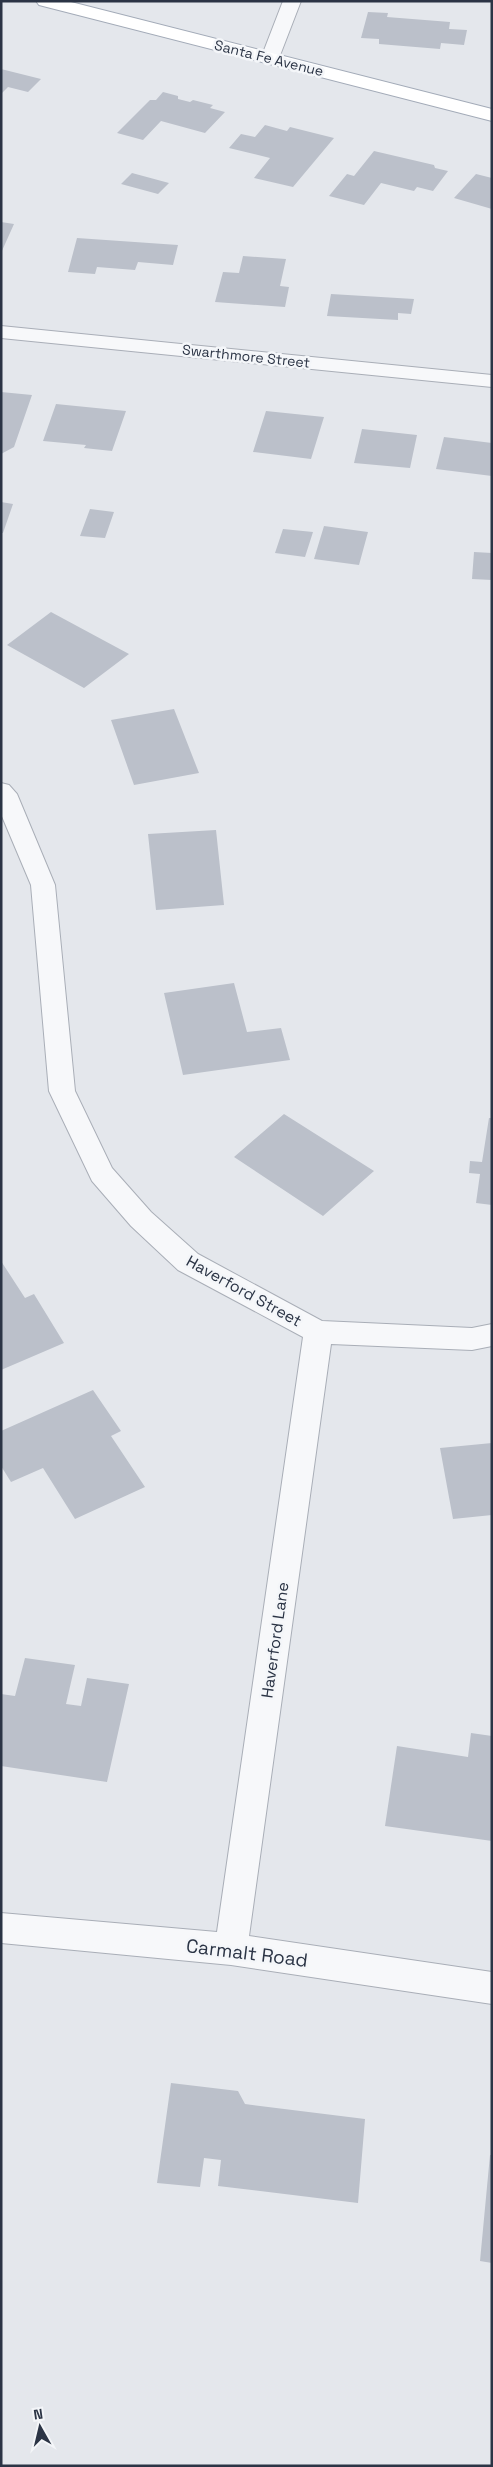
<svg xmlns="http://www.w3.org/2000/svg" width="493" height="2467" font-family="'Space Grotesk',sans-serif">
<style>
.building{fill:#bbc0ca}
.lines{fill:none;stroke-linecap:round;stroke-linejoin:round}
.minor-casing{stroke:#a9aeb7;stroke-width:2}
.major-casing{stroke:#a3abb8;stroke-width:2}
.minor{fill:#f7f8fa;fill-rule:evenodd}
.major{fill:#fff;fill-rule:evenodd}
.labels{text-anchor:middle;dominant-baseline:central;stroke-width:5;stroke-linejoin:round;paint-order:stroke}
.far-street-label{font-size:14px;fill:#2b3445;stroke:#f4f6f9}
.street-label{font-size:16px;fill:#2b3445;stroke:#f4f6f9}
.near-street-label{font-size:19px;fill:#2b3445;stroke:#f4f6f9}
</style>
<rect width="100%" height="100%" fill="#e4e7ec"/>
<path class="building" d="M368 12 388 13 387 17 450 22 449 29 467 30 464 45 441 43 440 49 379 44V39L361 38Z
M1 69 41 79 28 92 8 87 1 94Z
M163 92 178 96V99L190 102 193 100 213 105 210 108 225 112 205 133 161 121 143 140 117 133 150 100H156Z
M265 125 287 131 290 127 334 138 293 187 254 178 270 158 229 148 241 134 255 137Z
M374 151 434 165 435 168 448 171 433 191 417 187 414 191 381 183 364 205 329 196 347 174 354 176Z
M132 173 169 183 158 194 121 184Z
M476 174 492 178V209L454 198Z
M1 222 14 224 1 253Z
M77 238 178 245 173 265 138 262 135 270 97 267 95 274 68 272Z
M243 256 286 259 280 286 289 287 285 307 215 302 223 272 239 273Z
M331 294 414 299 411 314 398 313V320L327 316Z
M1 392 32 395 14 447 1 454Z
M56 404 126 411 112 451 84 448 86 445 43 441Z
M266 411 324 417 311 459 253 452Z
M362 429 417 435 410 468 354 463Z
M444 437 492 443V476L436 469Z
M1 502 13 504 3 533H1Z
M90 509 114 512 105 538 80 536Z
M324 526 368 532 359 565 314 559Z
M283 529 313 532 305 557 275 553Z
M474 552 492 553V580L472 579Z
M51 612 129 654 84 688 7 645Z
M174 709 199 773 134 785 111 720Z
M216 830 224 905 156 910 148 834Z
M234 983 247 1032 281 1028 290 1060 183 1075 164 993Z
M284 1114 374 1171 323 1216 234 1157Z
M489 1118H492V1205L476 1203 480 1174 469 1173 470 1161 482 1162Z
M1 1261 25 1298 34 1294 64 1343 1 1370Z
M93 1390 121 1431 111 1436 145 1487 75 1519 43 1468 11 1482 1 1466V1431Z
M492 1443V1515L453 1519 440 1448Z
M25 1658 75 1665 66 1704 81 1706 87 1678 129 1684 107 1782 1 1766V1694L15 1696Z
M471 1733 492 1736V1841L385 1826 397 1746 468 1757Z
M171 2083 238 2091 245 2104 365 2119 358 2203 218 2186 221 2160 204 2158 200 2187 157 2183Z
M490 2155H492V2263L480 2261Z"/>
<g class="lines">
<g class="minor-casing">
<path id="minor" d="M283 1H301L279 58 276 62H264L261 58Z
M1 326 492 375V387L1 338Z
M1 783 9 785 17 794 55 885 75 1091 112 1168 151 1212 198 1254 322 1321 472 1328 492 1324V1346L472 1350 331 1344 249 1936 492 1972V2004L231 1965 1 1943V1913L217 1932 303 1337 178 1270 131 1226 92 1181 49 1091 31 885 1 814Z"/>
</g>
<g class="major-casing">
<path id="major" d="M36 1H67L492 109V121L39 5Z"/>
</g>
<use href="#minor" class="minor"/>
<use href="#major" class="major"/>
</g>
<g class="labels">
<g class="far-street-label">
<text transform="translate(269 58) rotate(14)">Santa Fe Avenue</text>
<text transform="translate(246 356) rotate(6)">Swarthmore Street</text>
</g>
<g class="street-label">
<text transform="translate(244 1291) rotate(29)">Haverford Street</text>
<text transform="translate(275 1640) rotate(-82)">Haverford Lane</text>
</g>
<g class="near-street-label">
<text transform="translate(247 1953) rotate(7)">Carmalt Road</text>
</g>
</g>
<rect width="493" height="2467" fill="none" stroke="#2b3445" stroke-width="5"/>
<g transform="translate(40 2427) rotate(352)" stroke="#f4f6f9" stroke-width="4" paint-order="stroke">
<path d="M0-4L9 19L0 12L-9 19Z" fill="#2b3445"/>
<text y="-8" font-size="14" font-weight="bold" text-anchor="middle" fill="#2b3445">N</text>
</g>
</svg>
